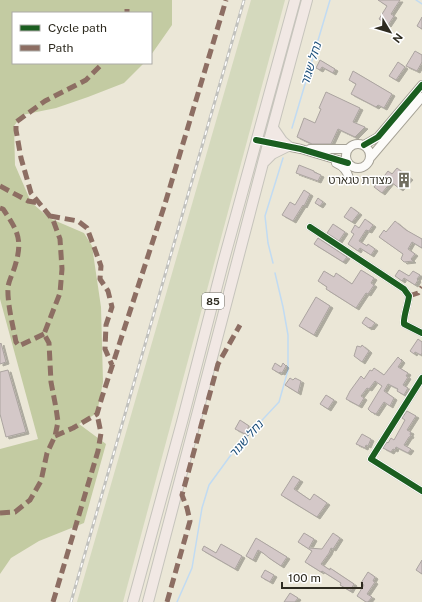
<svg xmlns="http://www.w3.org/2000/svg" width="422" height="602" font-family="'Public Sans','Noto Sans Hebrew',sans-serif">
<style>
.green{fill:#d4d9bd}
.forest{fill:#c3cba2}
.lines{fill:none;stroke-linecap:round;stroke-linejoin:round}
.stream{stroke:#c1dbf2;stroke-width:1.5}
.building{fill:#d4c8c8;stroke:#aba4a0;filter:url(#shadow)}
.minor-casing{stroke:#a6a296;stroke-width:8}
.tertiary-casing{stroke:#a6a296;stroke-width:10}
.trunk-casing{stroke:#c6c4bc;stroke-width:12}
.minor{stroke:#fcfbf9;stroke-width:6}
.tertiary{stroke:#fcfbf9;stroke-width:8}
.trunk{stroke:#f1e8e4;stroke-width:10}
.rail-casing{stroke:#c1c1bd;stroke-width:3}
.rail{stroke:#fff;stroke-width:1.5;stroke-dasharray:4.5;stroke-linecap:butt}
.quiet{stroke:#8d6e63;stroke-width:5;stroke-dasharray:10 5;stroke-linecap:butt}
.cycleway-casing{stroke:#fff;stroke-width:8}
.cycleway{stroke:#1b5e20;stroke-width:6}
.labels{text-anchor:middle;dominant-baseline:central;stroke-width:3;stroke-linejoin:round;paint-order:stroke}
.shield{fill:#fff;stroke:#6d6b63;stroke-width:1}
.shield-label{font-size:10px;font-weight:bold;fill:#2e2b20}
.poi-label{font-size:11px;fill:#2e2b20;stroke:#fff;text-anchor:end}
.water-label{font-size:12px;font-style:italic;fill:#1b4e7a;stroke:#fff}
</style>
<defs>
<filter id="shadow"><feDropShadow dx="3" dy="2" stdDeviation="0" flood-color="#0004"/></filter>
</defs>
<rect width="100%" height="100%" fill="#ebe7d7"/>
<path class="green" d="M251 0H285L123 602H77Z"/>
<path class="forest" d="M0 0H172V25L151 55V13H13V63H144L124 83 88 97 56 108 22 115 14 126 15 165 31 202 49 218 84 233 92 246 101 307 103 382 97 413 79 424 106 444 84 523 39 541 11 558 0 574V449L38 439 0 299Z"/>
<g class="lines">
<path class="stream" d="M416 0 422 4
M292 128 330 0
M273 263 268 243 265 216 283 158
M177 602 192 568 202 508 209 485 236 448 279 402 288 370V335L283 307 275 273"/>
</g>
<path class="building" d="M378 0H400L391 14 394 16 388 25 379 19 387 6Z
M422 17V29L417 26Z
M415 51 422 55V62L417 71 406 66Z
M320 60 335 69 333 73 322 67 320 70 316 68Z
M398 62 405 67 396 80 389 76Z
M353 71 392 94 384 108 378 105 376 107 351 94 356 84 349 80Z
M326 92 360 108 353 122 365 127 355 137 338 129 331 144H312L297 137 304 118 315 123 321 109 319 108Z
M299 165 314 171V172L321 175 318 181 296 173Z
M397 168 410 178 400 189 391 182 382 193 374 187 381 178 382 179 388 171 392 174Z
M304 190 310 194 304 206 303 205 293 221 282 215 290 202 295 205Z
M318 198 323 202 320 206 315 203Z
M351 207 359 213 352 222 344 217Z
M365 219 373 225 369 231 366 230 359 241 367 246 368 244 375 249 371 255 360 248 358 251 348 244 354 234 351 232 355 225 359 228Z
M395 221 406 230 422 239V248L412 242 408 249 415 254 411 259 413 261 404 262 401 259 403 254 379 237 384 230 386 232Z
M333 224 345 232 339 241 327 233Z
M318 238 347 257 343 262 314 244Z
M361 270 374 278 371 283 374 285 368 294 366 293 356 308 326 289 327 287 318 281 324 271 334 277 336 273 352 284Z
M399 270 409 276 413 271 420 275 417 279 418 280 415 285 404 278 402 281 395 276Z
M316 297 330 306 314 335 299 326Z
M366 317 375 323 371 328 370 327 369 328 362 323Z
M418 339 422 342V353L421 355 415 352 414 354 410 351Z
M1 343 6 362 0 364V344Z
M362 345 369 351 362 362 354 356 357 346 361 347Z
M398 357 402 361 398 367 408 373 406 376 408 377 403 385 408 388 404 395 397 391 398 389 388 384 384 391 394 398 390 406 384 402 376 414 371 412 368 409 382 386 375 381 369 389 367 388 361 396 364 398 359 406 346 399 350 391 361 376 364 379 370 370 372 371 374 368 384 375Z
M275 363 281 367 283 363 286 366 282 373 280 372 279 373 272 369Z
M8 370 26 432 6 437 0 414V372Z
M290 378 293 380 295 378 301 381 298 393 285 385Z
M326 395 334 400 328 409 320 404Z
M407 411 416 416 407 430 411 432 410 434 411 436 409 437 404 445 411 449 408 453 396 447 395 450 393 449 391 452 383 448 387 442 388 443 391 438 394 440 405 420 402 418Z
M240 420 249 426 245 434 235 429Z
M362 434 371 439 368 446 366 445 365 448 356 444Z
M293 476 300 480 294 489 310 500 314 494 327 503 317 517 281 495Z
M304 533 314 539 309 548 322 549 333 533 340 538 333 549 331 548 329 553 321 564 330 570V568L354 584 350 591 340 585 341 583 322 571 321 572 305 562 312 551 298 542Z
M256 538 287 557 281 566 269 558 263 553 258 550 253 560 246 556Z
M221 544 242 556 235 569 202 550 204 546 216 553Z
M422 560V574L416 570Z
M265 570 274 575 270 582 261 577Z
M368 572 375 577 373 581 375 582 367 594 372 597 368 602H366L357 596 364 585 361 583Z
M290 593 298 598 295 602H284Z"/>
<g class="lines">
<g class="minor-casing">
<path id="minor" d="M310 227 404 289 409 296C408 305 403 317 404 324L422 333
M422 378 371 459 422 491"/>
</g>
<g class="tertiary-casing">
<path id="tertiary" d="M256 140 301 149 348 163
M346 156a12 12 0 1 1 24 0a12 12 0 1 1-24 0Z
M364 145 378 137 422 85
M310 149H348
M371 157 422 97
M336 163C343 166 347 170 349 178"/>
</g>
<g class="trunk-casing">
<path id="trunk" d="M273 128 282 141 288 146
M263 163 272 154 288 146
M133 602 182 422 223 263 295 0
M148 602 263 163 307 0"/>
</g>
<use href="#minor" class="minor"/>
<use href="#tertiary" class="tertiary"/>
<use href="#trunk" class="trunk"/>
<g class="rail-casing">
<path id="rail" d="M71 602 244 0"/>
</g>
<use href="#rail" class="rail"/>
<path class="quiet" d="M127 13V9
M0 186 28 201 39 203
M0 208 3 209C18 231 23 240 15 266 13 273 9 280 8 287 7 303 13 326 16 342L19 346 44 334
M50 216 78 221 87 228 101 266 100 279 108 291 112 307 106 325 105 349 112 365
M409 296 418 293 422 287
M55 436 73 428 97 414 102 397 164 207 226 0
M0 513 15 512 30 500 41 481 47 453 55 436 58 422 56 408 51 382 49 343 44 334 60 293 62 269 60 239 53 220 31 193 21 158 16 130V122L45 101 86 80 103 63
M53 602 98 451 101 433 97 414
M167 602 190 521 187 508 182 495 218 364 240 325"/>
<g class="cycleway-casing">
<path id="cycleway" d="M256 140 301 149 348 163
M364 145 378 137 422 85
M310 227 404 289 409 296C408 305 403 317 404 324L422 333
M422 378 371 459 422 491"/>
</g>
<use href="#cycleway" class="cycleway"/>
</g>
<defs>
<g id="building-bare" transform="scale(1.2)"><path d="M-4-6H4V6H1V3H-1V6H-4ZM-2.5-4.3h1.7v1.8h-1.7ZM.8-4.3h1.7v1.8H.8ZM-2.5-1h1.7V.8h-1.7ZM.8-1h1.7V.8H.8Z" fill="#706d60" stroke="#fff" stroke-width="2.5" paint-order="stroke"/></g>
</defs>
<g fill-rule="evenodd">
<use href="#building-bare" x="404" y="180"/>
</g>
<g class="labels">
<rect class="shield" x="202" y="293" width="22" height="16" rx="3"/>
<g class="shield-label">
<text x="213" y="301">85</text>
</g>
<g class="poi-label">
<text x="392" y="180">מצודת טגארט</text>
</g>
<g class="water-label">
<text transform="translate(311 64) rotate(-73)">נחל שגור</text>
<text transform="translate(246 439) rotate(-49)">נחל שגור</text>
</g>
</g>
<rect x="12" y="12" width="140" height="52" fill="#ffffff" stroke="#abaaa6"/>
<rect x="20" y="25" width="20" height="6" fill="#1b5e20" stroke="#abaaa6"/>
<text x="48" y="32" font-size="12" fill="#2e2b20">Cycle path</text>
<rect x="20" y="45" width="20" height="6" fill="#8d6e63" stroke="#abaaa6"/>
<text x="48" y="52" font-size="12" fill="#2e2b20">Path</text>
<g transform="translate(390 32) rotate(128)" stroke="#ffffff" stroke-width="3" paint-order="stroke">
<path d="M0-3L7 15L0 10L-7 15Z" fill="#2e2b20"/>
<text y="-6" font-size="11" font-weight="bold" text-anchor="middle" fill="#2e2b20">N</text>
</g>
<path d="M282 582v6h80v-6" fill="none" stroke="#2e2b20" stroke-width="2"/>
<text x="288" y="582" font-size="12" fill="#2e2b20" stroke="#ffffff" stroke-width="3" paint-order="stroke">100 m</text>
</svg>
